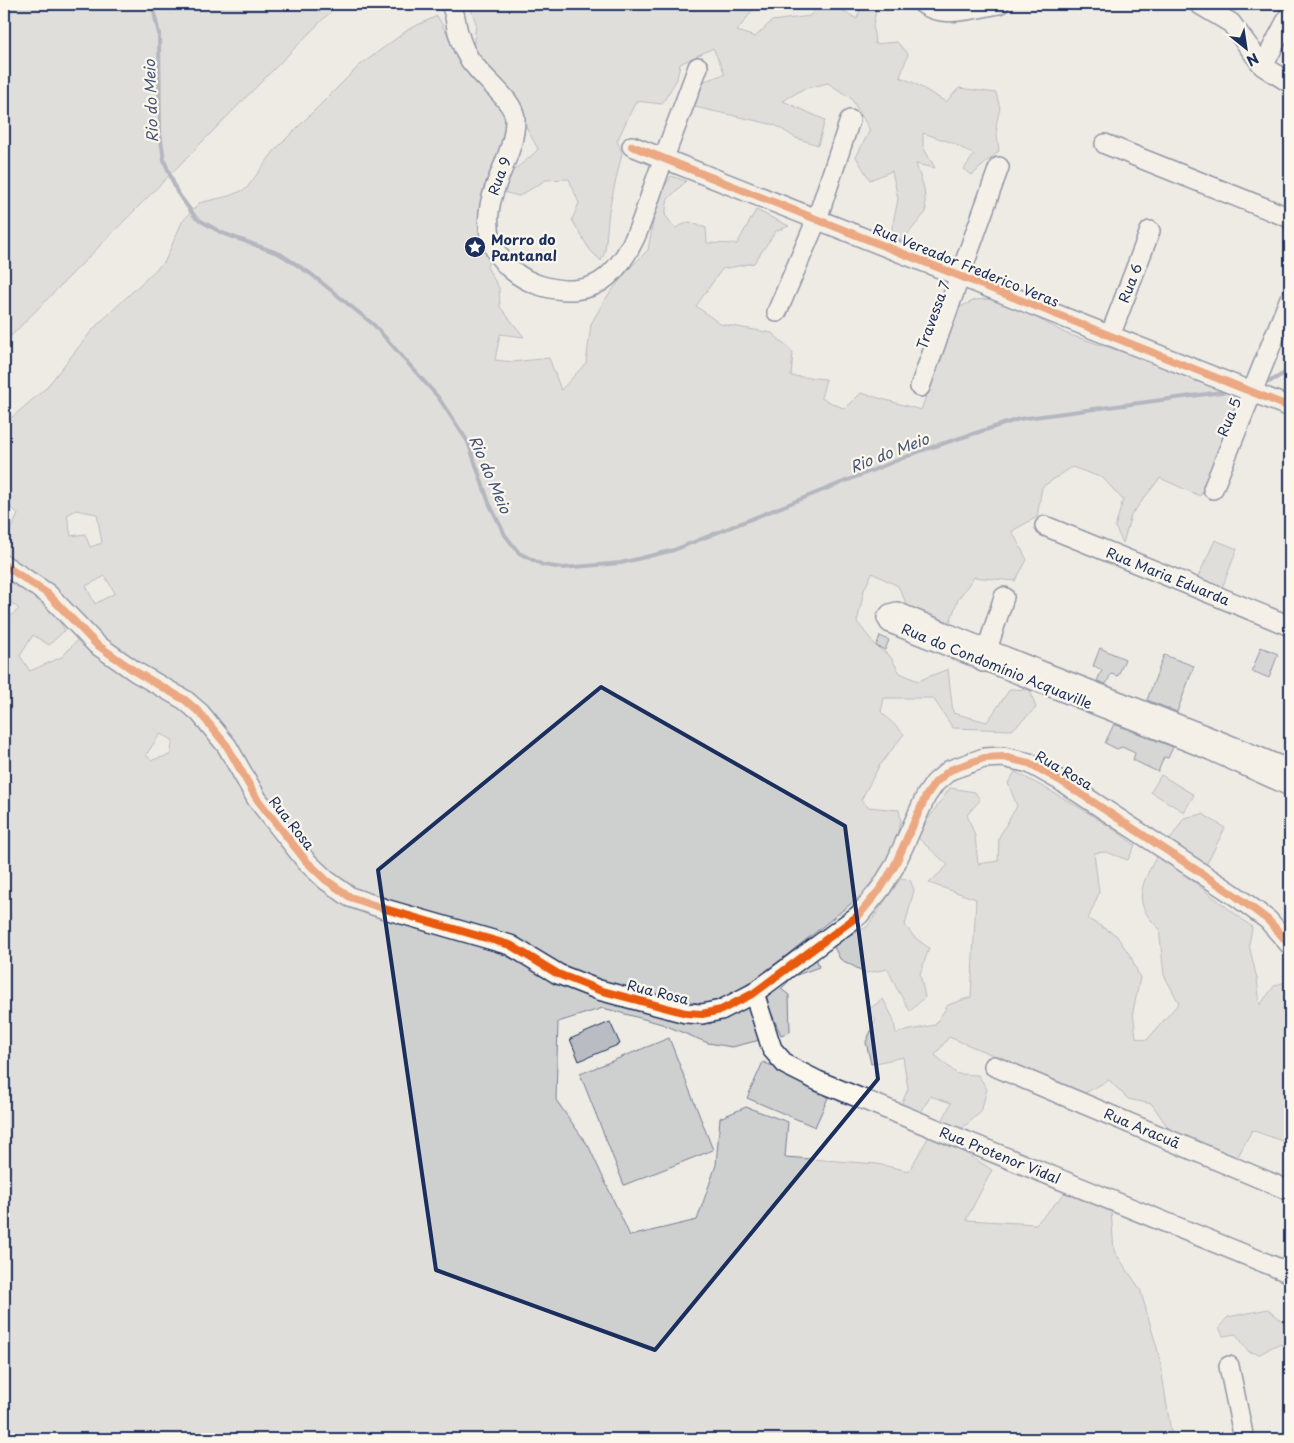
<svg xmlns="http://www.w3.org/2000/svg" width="1294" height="1443" font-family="'Playpen Sans',sans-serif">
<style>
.green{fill:#cecfcf;stroke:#747f96;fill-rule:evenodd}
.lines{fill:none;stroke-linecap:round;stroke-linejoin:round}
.stream{stroke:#6d7892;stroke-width:4}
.building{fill:#b9bcc3;stroke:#1b2f5e}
.minor-casing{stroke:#1b2f5e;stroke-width:22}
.minor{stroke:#fbf7ec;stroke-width:19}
.cycleway-casing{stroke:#fbf7ec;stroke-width:11}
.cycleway{stroke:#e8590c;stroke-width:8}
.marked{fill:none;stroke:#1b2f5e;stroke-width:4;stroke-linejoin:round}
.labels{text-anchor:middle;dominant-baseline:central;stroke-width:4.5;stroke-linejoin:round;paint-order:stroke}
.street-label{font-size:14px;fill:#1b2f5e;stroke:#fbf7ec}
.poi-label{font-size:14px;font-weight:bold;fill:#1b2f5e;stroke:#fbf7ec;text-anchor:start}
.water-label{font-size:15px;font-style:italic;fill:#445378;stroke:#fbf7ec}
</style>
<rect width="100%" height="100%" fill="#eeebe4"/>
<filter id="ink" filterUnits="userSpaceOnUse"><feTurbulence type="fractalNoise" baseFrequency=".02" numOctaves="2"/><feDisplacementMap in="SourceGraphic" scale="10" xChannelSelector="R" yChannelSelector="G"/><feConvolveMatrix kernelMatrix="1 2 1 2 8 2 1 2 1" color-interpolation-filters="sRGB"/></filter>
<g filter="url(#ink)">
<path class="green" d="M4 4H338L4 343Z
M469 4H757L737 31 755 37 772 21 810 16 819 4H831L857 19 862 4H875L877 6 873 25 875 44 897 42 908 54 900 77 914 83 946 102 959 88 996 93 1000 108 996 125 999 151 972 175 964 169 974 155 953 143 923 133V147L935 168 916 164 924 188 926 212 902 241 891 233 898 199 892 171 870 180 856 157 870 130 851 98 828 83 803 89 783 101 825 120 818 145 796 138 775 125 695 107 693 85 725 74 713 48 680 64 677 79 662 104 636 101 617 141 622 153 609 210 605 251 601 261 590 250 572 220 579 203 569 179 546 180 519 196 499 191 480 214 481 241 491 256 487 267 499 288 500 307 524 337 500 334 495 360 513 362 549 358 561 390 586 363 591 324 604 301 627 271 648 250 657 199 671 176 686 181 668 199 665 215 675 228 689 222 706 228 707 243 737 244 756 210 789 226 776 231 754 263 722 269 696 306 720 324 772 333 793 352 791 376 826 379 821 398 845 409 861 393 921 410 958 308 975 300 1011 297 1035 317 1067 334 1210 380 1239 395 1210 479 1200 496 1160 478 1131 515 1123 543 1115 527 1123 500 1103 478 1072 467 1042 487 1037 517 1012 531 1027 560 1015 581 974 577 958 599 950 622 907 605 898 586 872 573 864 590 857 622 876 646 890 656 900 673 918 681 948 669 953 713 987 722 1010 689 1030 690 1036 708 1012 730 953 728 933 698H884L881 712 904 734 879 766 861 800 868 807 899 810 901 820 889 862 858 898 761 976 721 1000 703 1004 612 988 573 974 511 938 362 896C322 874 288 840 263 802 245 776 233 746 216 719L211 731 247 799 290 858 315 885 345 904 395 916 495 951 581 991 710 1024 742 1006 753 1008 764 1039 732 1047 708 1043 662 1024 603 1008 558 1022 556 1100 589 1147 630 1236 697 1220 716 1165 720 1118 746 1107 788 1122 785 1157 877 1164 909 1171 932 1131 992 1170 966 1220 1036 1224 1067 1191 1111 1211 1114 1251 1140 1289 1159 1355 1172 1439H4V622L19 609 4 597V589L12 578 40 593 65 630 49 645 33 635 20 656 30 671 62 657 80 637 52 590 4 558V531L13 526 18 514 4 501V424L45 389 94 328 165 261 182 222 199 203 229 196 246 189 275 150 359 66 409 29 437 16 472 76 496 97 515 122 516 142 509 175C518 165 529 160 538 149L525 125 518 104 472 56 476 23ZM76 510 97 514 102 543 90 547 85 534 71 536 67 515ZM105 576 115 593 95 604 86 586ZM160 734 173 740 170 755 152 760 146 755Z
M1215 540 1237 549 1222 588 1197 579Z
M1015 772C1057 794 1097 816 1135 845L1128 860 1106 852 1094 853 1099 893 1088 919 1116 935 1131 957 1140 978 1133 1011 1136 1038 1147 1040 1179 1003 1164 975 1159 928C1130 903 1142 883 1158 854L1252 927 1249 945 1257 979 1260 1005 1275 985 1290 981V1144L1252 1130 1237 1158 1171 1132 1152 1104 1128 1099 1109 1080 1085 1093 949 1037 935 1055 957 1074 978 1075 987 1089 981 1112 961 1129 941 1124 951 1103 930 1096 919 1116 900 1107 908 1089 903 1057 871 1064 866 1042 876 1020 868 1010 883 999 893 1018 896 1033 935 1025 948 1005 971 997 976 899 929 883 948 865 916 836 950 788 975 792 980 800 967 815 975 836 978 864 998 861 999 837 1017 806 1008 783Z
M1161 775 1194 795 1184 812 1151 792Z
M1203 814 1225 828 1206 865 1168 843 1184 818Z
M901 878 910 880 914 890 905 925 914 937 929 948 920 974 925 997 910 1011 896 987 888 969 866 973 840 959 832 943 867 927Z
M815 954 819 967 794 976 781 989 789 995 790 1032 781 1035 769 1008 766 990Z
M669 1038 713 1150 624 1185 580 1074Z
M763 1062 831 1091 815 1127 747 1098Z
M1268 1309 1290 1328V1344L1276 1345 1260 1354 1249 1352 1236 1334 1223 1336 1219 1327 1228 1317Z"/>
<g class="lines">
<path class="stream" d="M152 4 159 34 160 133 164 160 177 192 196 218 222 233 280 254 311 274 374 325 438 397 468 442 489 503 505 535 519 553 543 565 563 568 621 563 674 550 923 450 1019 419 1229 391
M1269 382 1290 370"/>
</g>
<path class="building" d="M880 636 889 640 885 650 876 646Z
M1261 647 1278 654 1269 678 1252 671Z
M1100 648 1125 659 1118 676 1111 674 1106 684 1097 681 1102 670 1093 666Z
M1164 655 1194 666 1177 712 1147 700Z
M1114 724 1173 747 1168 758 1164 757 1158 772 1133 760 1135 753 1122 747 1117 749 1105 743Z
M610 1022 620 1044 579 1061 570 1039Z"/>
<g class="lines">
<g class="minor-casing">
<path id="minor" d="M450 4C456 12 455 23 458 32 461 43 467 58 475 66 485 80 515 102 515 119 515 163 479 193 491 239 497 262 520 280 542 286 563 292 589 293 607 277 636 252 645 209 658 174 671 138 685 103 698 67
M923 4C943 19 976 8 999 4
M1199 4 1231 23 1263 66 1290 83
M1263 66 1290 14
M1105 144 1290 218
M632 146 1290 407
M777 312 817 219 850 120
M1110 336 1150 231
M920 387 999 167
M1213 489 1290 298
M1045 526 1290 626
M4 565 48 594 96 644 136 672 185 700 200 713 227 746 257 799 306 861 326 880 350 897 385 909 510 945 558 974 599 990 686 1013 702 1014 721 1010 754 993 859 915 881 888 894 867 926 796 935 783 950 770 984 758 1003 757 1029 763 1061 781 1236 896 1268 920 1290 945
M983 662 1004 597
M1290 770C1160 715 1026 668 897 612L890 614 887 618 890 623 1210 750 1290 786
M754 993 772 1049 786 1065 818 1081 1290 1273
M994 1066 1290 1191
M1229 1366 1244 1439"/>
</g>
<use href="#minor" class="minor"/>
<g class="cycleway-casing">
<path id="cycleway" d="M632 146 1290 407
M4 565 48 594 96 644 136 672 185 700 200 713 227 746 257 799 306 861 326 880 350 897 385 909 510 945 558 974 599 990 686 1013 702 1014 721 1010 754 993 859 915 881 888 894 867 926 796 935 783 950 770 984 758 1003 757 1029 763 1061 781 1236 896 1268 920 1290 945"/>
</g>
<use href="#cycleway" class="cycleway"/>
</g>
</g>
<path d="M0 0H1294V1443H0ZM601 687 845 826 878 1079 655 1350 436 1270 378 870Z" fill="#eeebe4" fill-opacity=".55" fill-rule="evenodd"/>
<path class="marked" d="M601 687 845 826 878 1079 655 1350 436 1270 378 870Z"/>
<defs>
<g id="sight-disc" transform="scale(1.125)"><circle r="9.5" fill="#1b2f5e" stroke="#fbf7ec"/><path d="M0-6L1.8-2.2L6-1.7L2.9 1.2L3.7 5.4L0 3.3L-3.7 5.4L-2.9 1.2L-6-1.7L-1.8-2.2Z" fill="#fff"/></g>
</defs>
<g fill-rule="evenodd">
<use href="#sight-disc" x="475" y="247"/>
</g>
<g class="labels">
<g class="street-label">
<text transform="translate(499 176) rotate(-70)">Rua 9</text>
<text transform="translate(966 265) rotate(22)">Rua Vereador Frederico Veras</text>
<text transform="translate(1130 283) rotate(-69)">Rua 6</text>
<text transform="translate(933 315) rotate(-70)">Travessa 7</text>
<text transform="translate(1229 417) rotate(-68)">Rua 5</text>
<text transform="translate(1168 576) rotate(22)">Rua Maria Eduarda</text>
<text transform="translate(997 666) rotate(22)">Rua do Condomínio Acquaville</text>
<text transform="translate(1064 770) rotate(30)">Rua Rosa</text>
<text transform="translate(292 823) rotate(52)">Rua Rosa</text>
<text transform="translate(658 992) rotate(14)">Rua Rosa</text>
<text transform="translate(1142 1128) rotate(23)">Rua Aracuã</text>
<text transform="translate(1000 1155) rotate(22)">Rua Protenor Vidal</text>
</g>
<g class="poi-label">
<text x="491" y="239">Morro do<tspan x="491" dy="16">Pantanal</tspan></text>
</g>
<g class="water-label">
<text transform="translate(150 101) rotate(-92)">Rio do Meio</text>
<text transform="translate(889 452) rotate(-21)">Rio do Meio</text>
<text transform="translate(491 474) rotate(67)">Rio do Meio</text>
</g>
</g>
<rect width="1294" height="1443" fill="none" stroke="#fbf7ec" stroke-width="20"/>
<rect x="10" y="10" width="1274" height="1423" fill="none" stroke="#1b2f5e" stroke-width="2" filter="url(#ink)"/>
<g transform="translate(1246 48) rotate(150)" stroke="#fbf7ec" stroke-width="4" paint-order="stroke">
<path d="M0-4L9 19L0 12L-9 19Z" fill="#1b2f5e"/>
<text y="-8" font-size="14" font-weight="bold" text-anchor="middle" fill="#1b2f5e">N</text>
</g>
</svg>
